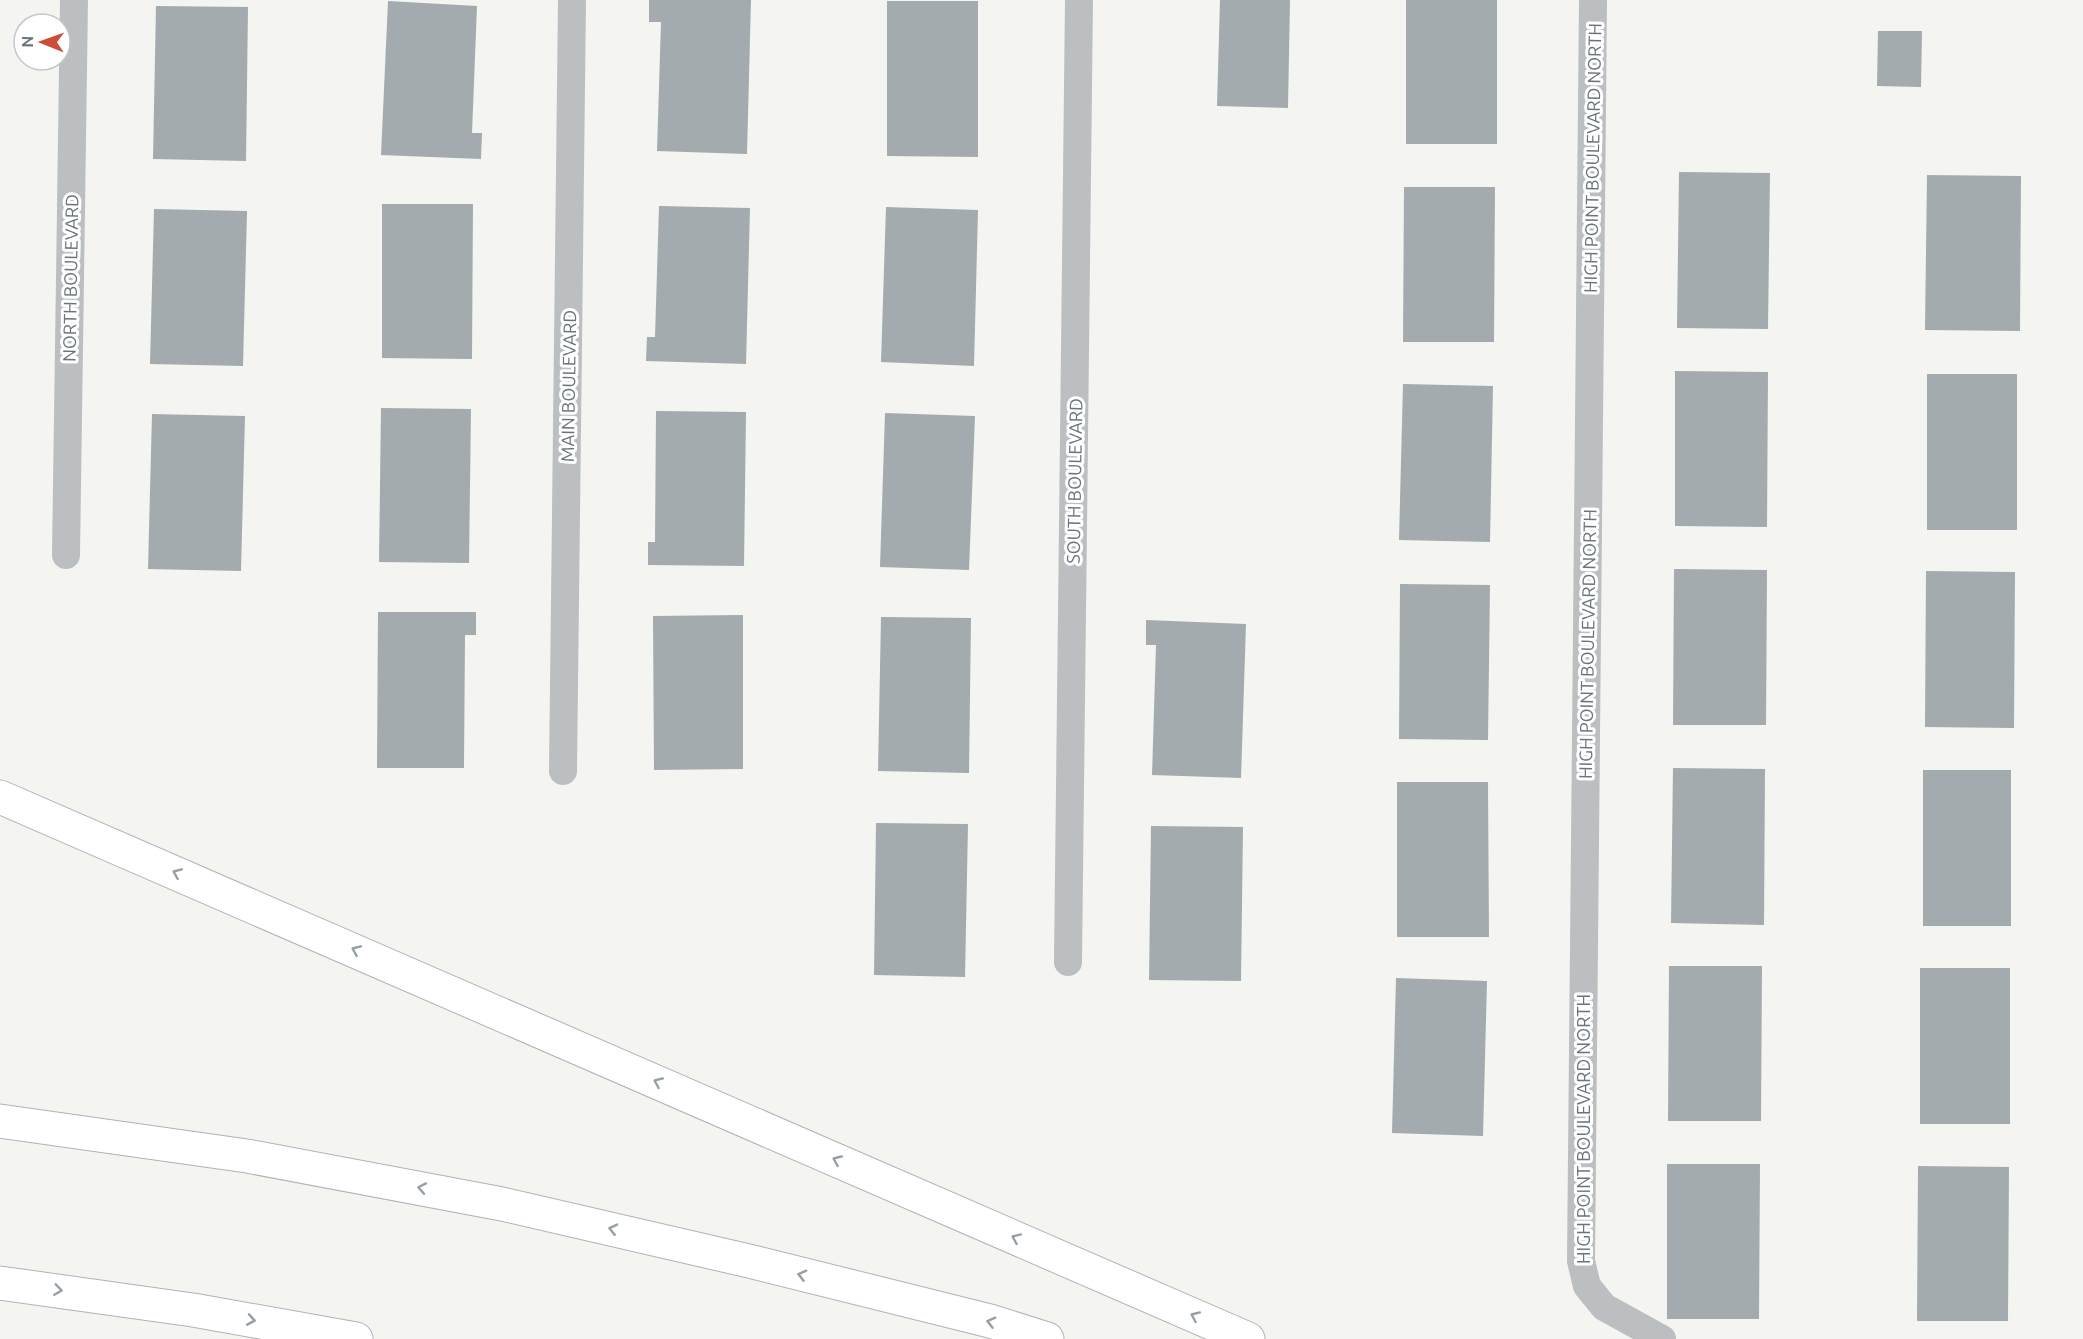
<svg xmlns="http://www.w3.org/2000/svg" width="2083" height="1339" font-family="Ubuntu,sans-serif">
<style>
.building{fill:#a3abaf}
.lines{fill:none;stroke-linecap:round;stroke-linejoin:round}
.motorway-casing{stroke:#afb3b5;stroke-width:35}
.minor{stroke:#bbbfc2;stroke-width:28}
.motorway{stroke:#fff;stroke-width:33}
.oneway{stroke:#959fa5}
.labels{text-anchor:middle;dominant-baseline:central;stroke-width:6;stroke-linejoin:round;paint-order:stroke}
.street-label{font-size:18px;fill:#67767e;stroke:#fff}
</style>
<rect width="100%" height="100%" fill="#f4f4f1"/>
<path class="building" d="M649 0H751L747 154 657 151 661 22H649Z
M1220 0H1290L1288 108 1217 106Z
M1406 0H1497V144H1406Z
M388 1 477 6 472 133H482L481 159 381 155Z
M887 1H978V157L887 156Z
M156 6 248 7 246 161 153 159Z
M1878 31H1922L1921 87 1877 86Z
M1679 172 1770 173 1768 329 1677 328Z
M1927 175 2021 176 2020 331 1925 330Z
M1404 187H1495L1494 342H1403Z
M382 204H473L472 359 382 358Z
M659 206 750 208 746 364 646 361 647 337H655Z
M886 207 978 210 974 366 881 362Z
M154 209 247 211 243 366 150 364Z
M1675 371 1768 372 1767 527 1675 526Z
M1927 374H2017V530H1927Z
M1403 384 1493 386 1490 542 1399 540Z
M381 408 471 409 469 563 379 562Z
M656 411 746 412 744 566 648 565V542H655Z
M885 413 975 416 969 570 880 567Z
M152 414 245 416 241 571 148 569Z
M1674 569 1767 570 1766 725H1673Z
M1926 571 2015 572 2014 728 1925 727Z
M1400 584 1490 585 1488 740 1399 739Z
M378 612H476V635H465L464 768H377Z
M743 615V769L654 770 653 616Z
M881 617 971 618 969 773 878 771Z
M1146 620 1246 624 1241 778 1152 775 1156 645H1146Z
M1673 768 1765 769 1764 925 1671 923Z
M1923 770H2011V926H1923Z
M1397 782H1488L1489 937H1397Z
M876 823 968 824 965 977 874 975Z
M1151 826 1243 827 1241 981 1149 980Z
M1669 966H1762L1761 1121H1668Z
M1920 968H2010V1124H1920Z
M1396 978 1487 981 1483 1136 1392 1133Z
M1667 1164H1760L1759 1319H1667Z
M1918 1166 2009 1167 2008 1321H1917Z"/>
<g class="lines">
<g class="motorway-casing">
<path id="motorway" d="M0 797 1248 1339
M0 1121 247 1156 502 1204 749 1261 990 1321 1047 1339
M0 1283 193 1310 356 1339"/>
</g>
<path class="minor" d="M1593 0 1581 1261 1587 1286 1604 1307 1662 1339
M66 555 74 0
M563 771 572 0
M1068 962 1079 0"/>
<use href="#motorway" class="motorway"/>
</g>
<defs><path id="oneway-chevron" d="M-2-3.5L2.5 0L-2 3.5" fill="none" stroke-width="1.6" stroke-linecap="round" stroke-linejoin="round" transform="scale(1.5)"/></defs>
<g class="oneway">
<use href="#oneway-chevron" transform="translate(177 873) rotate(-157)"/>
<use href="#oneway-chevron" transform="translate(356 950) rotate(-157)"/>
<use href="#oneway-chevron" transform="translate(658 1082) rotate(-156)"/>
<use href="#oneway-chevron" transform="translate(837 1160) rotate(-156)"/>
<use href="#oneway-chevron" transform="translate(422 1188) rotate(-169)"/>
<use href="#oneway-chevron" transform="translate(613 1229) rotate(-167)"/>
<use href="#oneway-chevron" transform="translate(1016 1238) rotate(-156)"/>
<use href="#oneway-chevron" transform="translate(802 1275) rotate(-165)"/>
<use href="#oneway-chevron" transform="translate(58 1290) rotate(8)"/>
<use href="#oneway-chevron" transform="translate(1195 1316) rotate(-156)"/>
<use href="#oneway-chevron" transform="translate(251 1320) rotate(10)"/>
<use href="#oneway-chevron" transform="translate(991 1322) rotate(-165)"/>
</g>
<g class="labels">
<g class="street-label">
<text transform="translate(1592 158) rotate(-89)">HIGH POINT BOULEVARD NORTH</text>
<text transform="translate(70 278) rotate(-89)">NORTH BOULEVARD</text>
<text transform="translate(568 386) rotate(-89)">MAIN BOULEVARD</text>
<text transform="translate(1074 481) rotate(-89)">SOUTH BOULEVARD</text>
<text transform="translate(1587 644) rotate(-89)">HIGH POINT BOULEVARD NORTH</text>
<text transform="translate(1583 1129) rotate(-90)">HIGH POINT BOULEVARD NORTH</text>
</g>
</g>
<g transform="translate(42 42) rotate(271)"><circle r="28" fill="#ffffff" stroke="#c2c8cb" stroke-width="1.5"/>
<path d="M0-4.5L10 22L0 15L-10 22Z" fill="#cc4e38"/>
<text y="-9" font-size="16" font-weight="bold" text-anchor="middle" fill="#67767e">N</text>
</g>
</svg>
